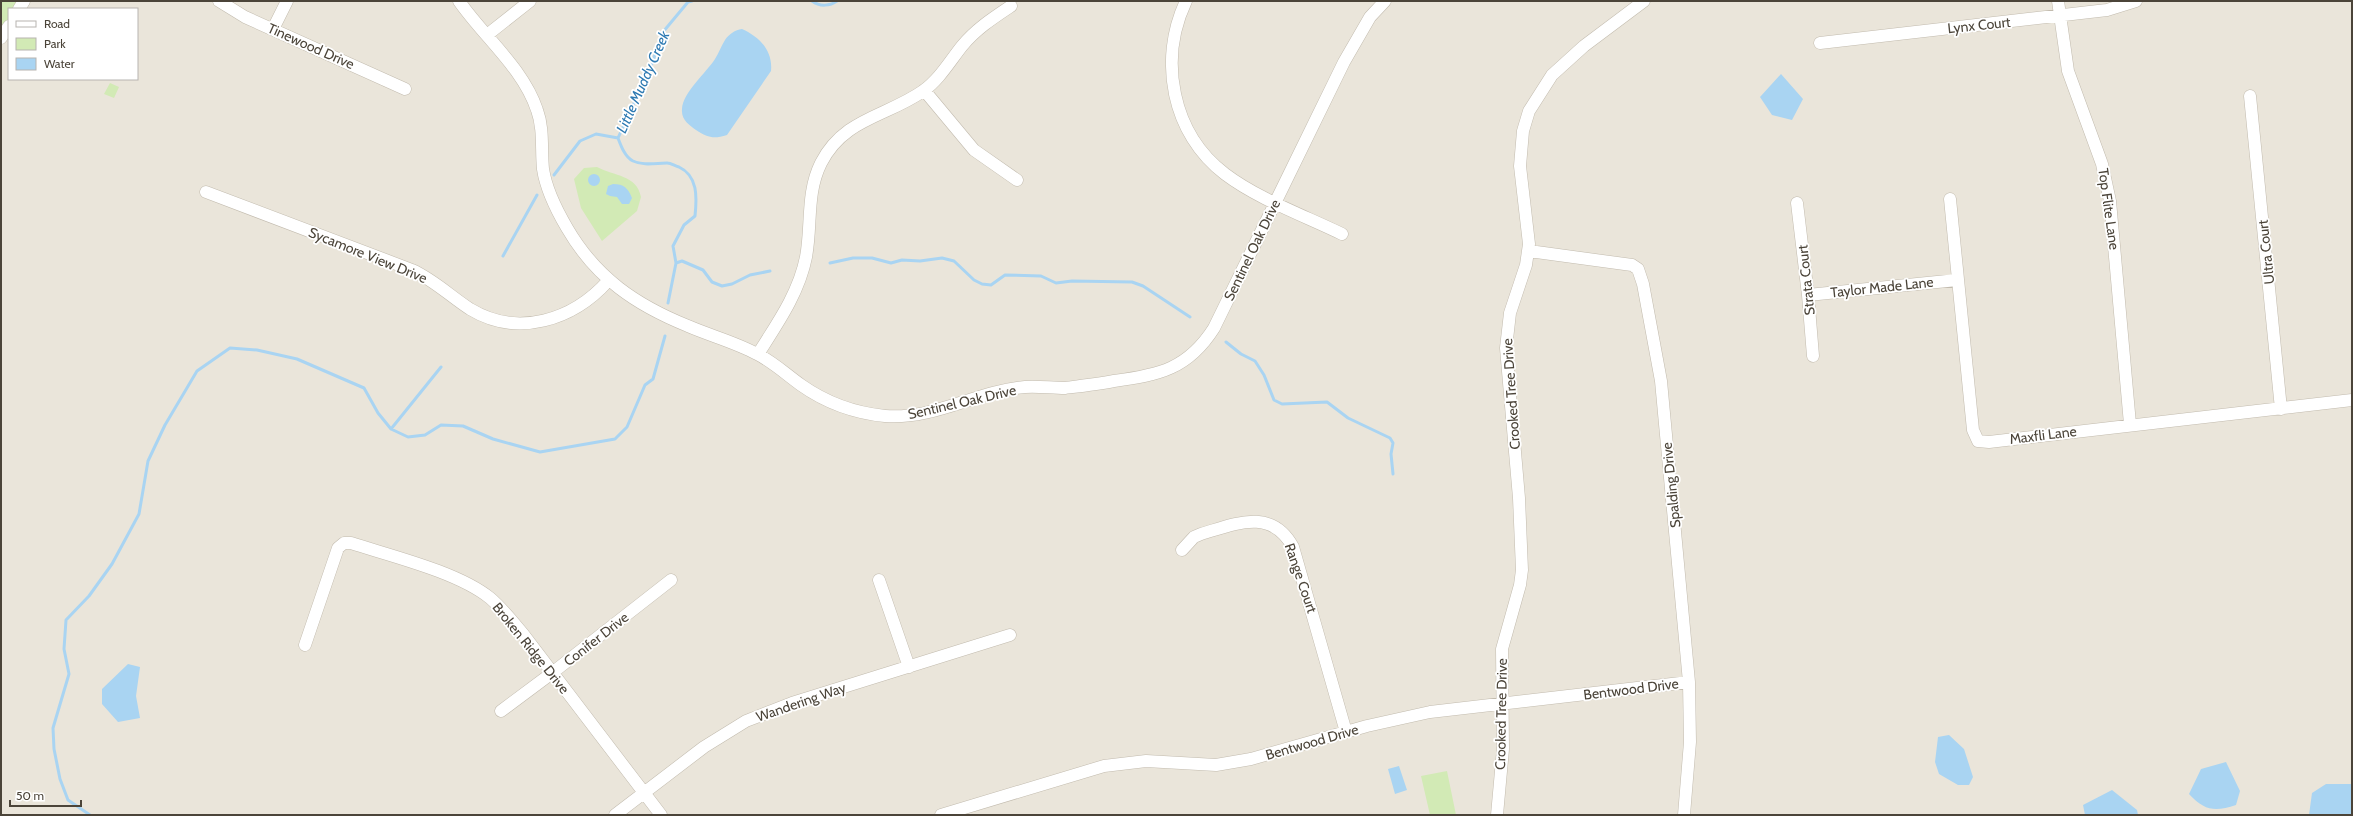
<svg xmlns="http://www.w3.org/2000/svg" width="2353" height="816" font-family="Cabin,sans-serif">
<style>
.residential{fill:#eae5da}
.green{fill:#d2eab5}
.water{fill:#a9d4f2}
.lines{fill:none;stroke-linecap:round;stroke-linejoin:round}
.stream{stroke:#a9d4f2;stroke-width:3}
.minor-casing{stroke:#c2bbae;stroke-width:13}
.minor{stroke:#fff;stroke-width:12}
.labels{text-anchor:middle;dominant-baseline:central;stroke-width:3.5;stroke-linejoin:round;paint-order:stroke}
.street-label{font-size:14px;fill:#4b4439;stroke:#fff}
.water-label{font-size:15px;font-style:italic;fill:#2e7ab2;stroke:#fff}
</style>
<rect width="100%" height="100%" fill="#f6f3ec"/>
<path class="residential" d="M24 1H2352V815H1V38L9 26V79H137V9H19Z"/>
<path class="green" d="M1 1H24L19 9H9V26L1 38Z
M110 83 119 87 114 98 104 94Z
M597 167C614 176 637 175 641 197L637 211 602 241 581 208 574 179 584 168Z
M1447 771 1456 815H1430L1421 776Z"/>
<path class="water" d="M742 29C760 37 773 51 771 71L727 135C714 139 708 138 696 130 689 125 681 120 682 109 683 92 706 73 715 59 719 53 721 46 725 40 729 34 735 30 742 29Z
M1781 74 1803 99 1792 120 1772 115 1760 97Z
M588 180a6 6 0 1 1 12 0a6 6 0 1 1-12 0Z
M613 184C624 184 628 188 632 198L629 204H622L617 197 610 196 606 194 608 186Z
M128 664 140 667 136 696 140 718 118 722 102 704V689Z
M1949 735 1964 749 1973 777 1969 785H1958L1939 774 1935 762 1938 737Z
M2226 762 2240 791 2236 805C2215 812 2205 811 2189 794L2201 769Z
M1399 766 1407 790 1395 794 1388 769Z
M2326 784H2352V815H2309L2312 793Z
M2112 790 2137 810 2138 815H2085L2083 805Z"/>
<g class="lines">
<path class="stream" d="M812 1C820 7 830 6 837 1
M554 175 580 141 596 134 618 138
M503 256 537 195
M676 263 682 261 703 270 712 282 722 286 732 284 750 275 770 271
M830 263 853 258H872L891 263 902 260 920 261 942 258 954 261 974 280 982 284 991 285 1005 275 1041 276 1056 283 1072 281 1132 282 1143 286 1190 317
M668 303 676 263 673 246 684 225 695 216C697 197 698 176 679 167 675 166 671 163 667 163 656 163 644 166 633 161 625 157 621 146 618 138L651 66 663 32 688 2 692 1
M1226 342 1241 354 1255 361 1264 375 1274 400 1282 404 1327 402 1348 418 1390 438 1393 443 1391 454 1393 474
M391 429 441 367
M90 815 68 800 60 779 54 749 53 728 69 674 64 649 66 620 89 596 112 564 139 514 148 461 165 425 197 371 230 348 257 350 297 359 364 388 378 413 391 429 408 437 425 435 441 425 463 426 493 439 540 452 615 439 627 427 645 385 653 379 665 336"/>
<g class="minor-casing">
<path id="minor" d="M219 1 245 17 405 89
M459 1C484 37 523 68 537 110 544 129 541 149 543 169 546 189 557 211 567 228 596 278 636 305 688 326 711 336 735 342 757 354 773 362 787 375 801 385 825 402 855 413 885 416 934 420 977 391 1025 387 1038 386 1051 388 1065 388 1081 386 1098 384 1114 381 1159 375 1188 369 1214 328L1344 62 1370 17 1385 1
M1186 1C1158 60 1172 134 1225 174 1258 199 1305 216 1342 234
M2058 1 2068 71 2102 164 2110 201 2130 424
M19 9 24 1
M273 29 287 1
M487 35 530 1
M1 38 9 26
M1820 43 2107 10 2136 1
M924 90 974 150 1017 180
M2250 96 2281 409
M206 192 412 270C434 280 450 296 470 309 518 338 573 320 608 281
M1950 199 1973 430 1978 441 1989 442 2352 400
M1797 203 1808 295 1813 356
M1529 251 1632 265 1638 269 1643 284 1661 381 1689 682 1690 742 1684 815
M1808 295 1957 280
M758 354C777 324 799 293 806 257 812 225 806 193 821 163 844 118 886 117 923 91 939 80 950 61 962 46 976 29 993 18 1011 6
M1182 550 1194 537 1201 534C1235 524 1271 507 1293 547L1346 732
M879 580 909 667
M305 645 338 548 344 543H351C391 556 458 572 490 598 502 608 512 621 523 634L661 815
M501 711 552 673 671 580
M615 815 704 747 746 721 792 703 1010 635
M941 815 1104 766 1146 761 1216 765 1251 759 1367 726 1430 712 1689 682
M1497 815 1503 749 1502 649 1520 585 1522 570 1519 498 1506 348 1510 313 1526 265 1529 244 1520 166 1523 131 1529 111 1552 75 1584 46 1644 1"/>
</g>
<use href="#minor" class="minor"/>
</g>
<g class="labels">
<g class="street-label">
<text transform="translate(1979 25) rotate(-6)">Lynx Court</text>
<text transform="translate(311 46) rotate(24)">Tinewood Drive</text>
<text transform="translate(2109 209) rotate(82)">Top Flite Lane</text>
<text transform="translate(1252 250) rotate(-64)">Sentinel Oak Drive</text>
<text transform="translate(2266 252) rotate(-96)">Ultra Court</text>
<text transform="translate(368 255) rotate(22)">Sycamore View Drive</text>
<text transform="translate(1806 280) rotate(-96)">Strata Court</text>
<text transform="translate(1882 287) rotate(-6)">Taylor Made Lane</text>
<text transform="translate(1511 394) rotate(-94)">Crooked Tree Drive</text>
<text transform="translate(962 402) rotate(-13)">Sentinel Oak Drive</text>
<text transform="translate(2043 435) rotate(-7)">Maxfli Lane</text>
<text transform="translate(1671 485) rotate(-96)">Spalding Drive</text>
<text transform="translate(1301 578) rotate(71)">Range Court</text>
<text transform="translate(596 639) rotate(-38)">Conifer Drive</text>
<text transform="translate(531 648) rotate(51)">Broken Ridge Drive</text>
<text transform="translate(1631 689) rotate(-7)">Bentwood Drive</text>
<text transform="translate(801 702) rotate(-19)">Wandering Way</text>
<text transform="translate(1501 714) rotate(-89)">Crooked Tree Drive</text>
<text transform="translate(1312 742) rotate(-16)">Bentwood Drive</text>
</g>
<g class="water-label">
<text transform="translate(643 82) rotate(-66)">Little Muddy Creek</text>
</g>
</g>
<rect width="2353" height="816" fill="none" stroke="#4b4439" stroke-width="4"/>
<rect x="8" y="8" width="130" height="72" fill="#ffffff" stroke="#b7b4b0"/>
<rect x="16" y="21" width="20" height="6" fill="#ffffff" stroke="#b7b4b0"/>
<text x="44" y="28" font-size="12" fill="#4b4439">Road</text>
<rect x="16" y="38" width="20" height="12" fill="#d2eab5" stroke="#b7b4b0"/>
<text x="44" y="48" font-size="12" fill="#4b4439">Park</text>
<rect x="16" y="58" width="20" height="12" fill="#a9d4f2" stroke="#b7b4b0"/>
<text x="44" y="68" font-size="12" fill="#4b4439">Water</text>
<path d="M10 800v6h71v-6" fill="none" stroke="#4b4439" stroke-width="2"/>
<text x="16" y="800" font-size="12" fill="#4b4439" stroke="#ffffff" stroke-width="3" paint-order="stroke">50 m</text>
</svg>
